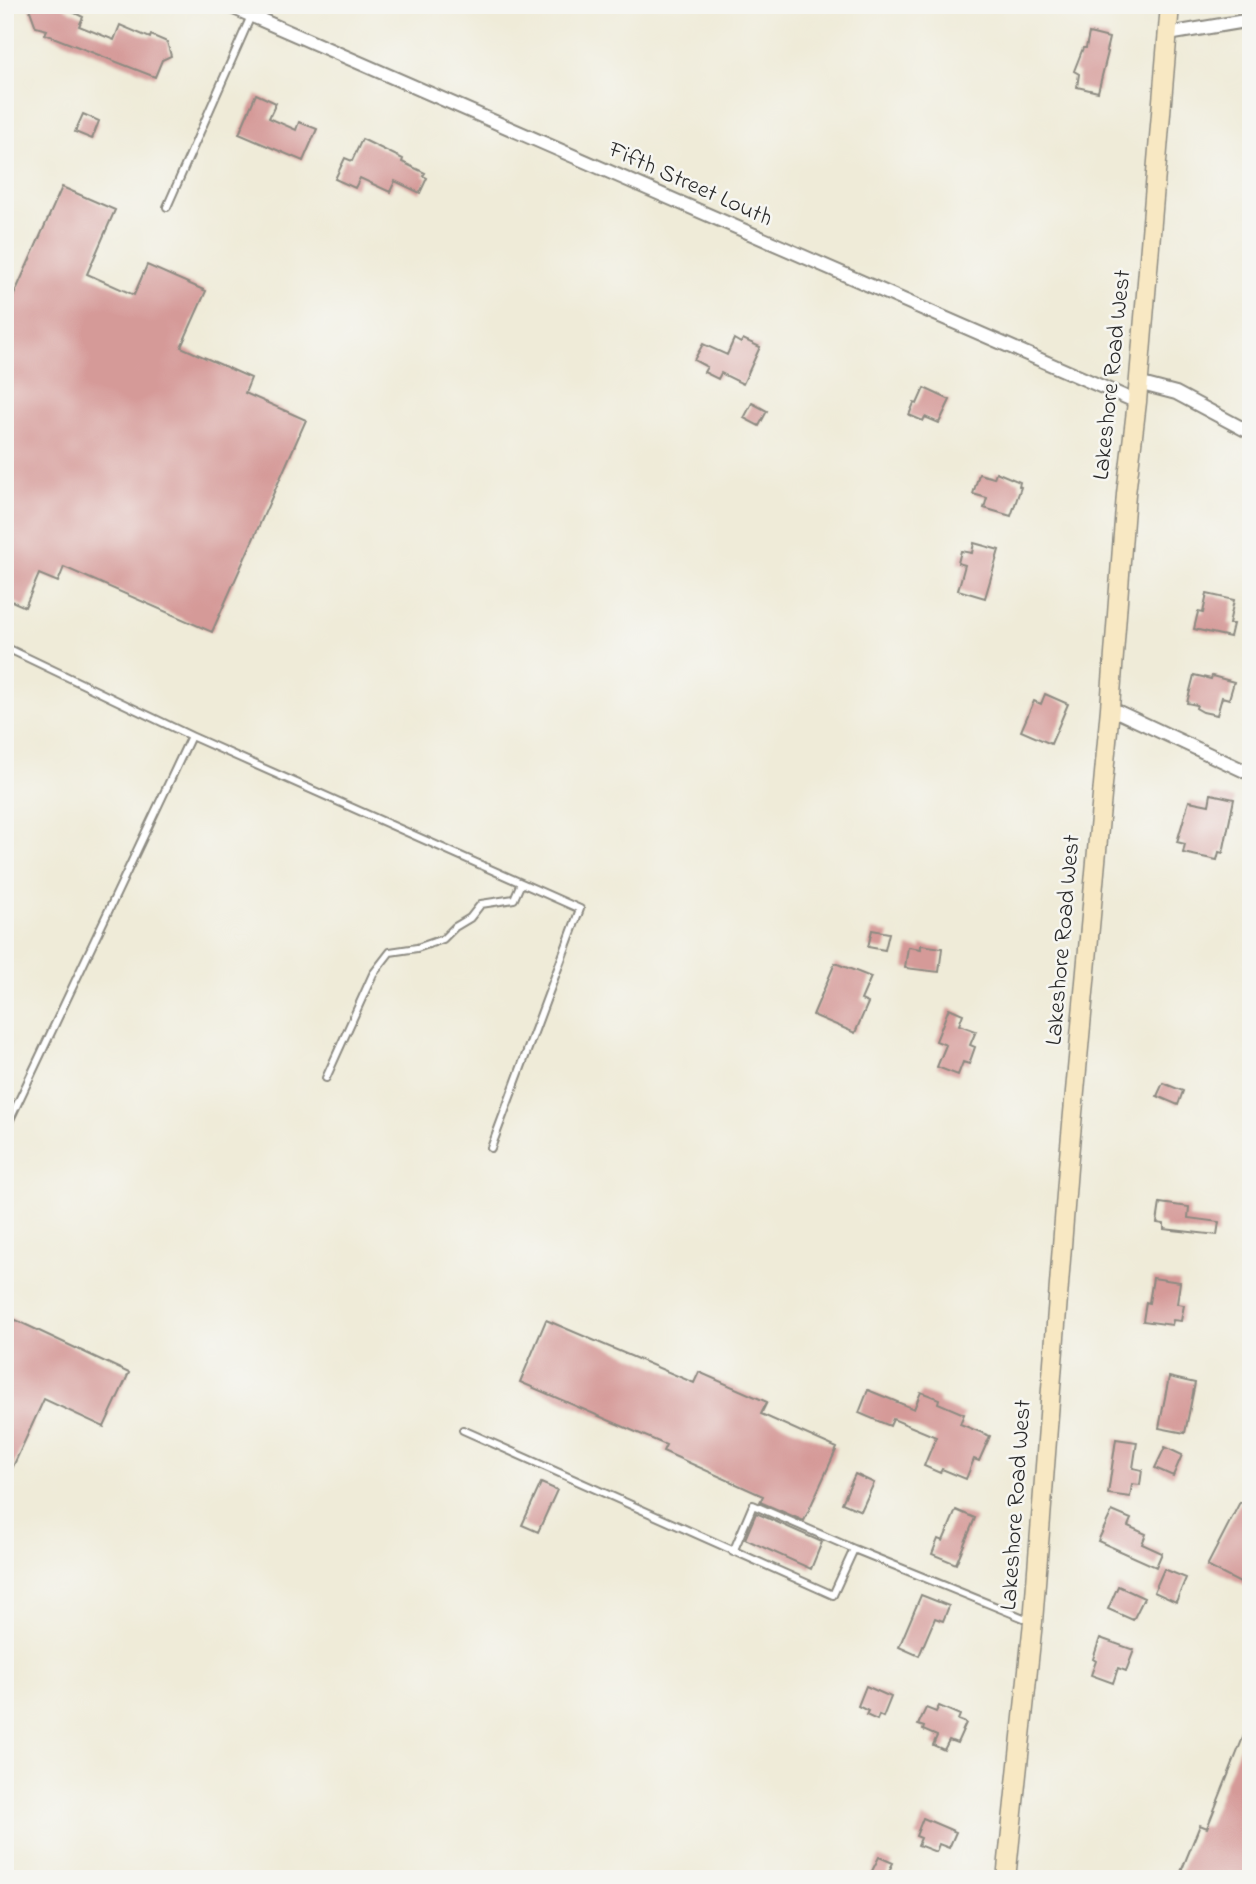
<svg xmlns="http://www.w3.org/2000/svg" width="1256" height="1884" font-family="'Indie Flower',sans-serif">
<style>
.building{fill:#d59a98}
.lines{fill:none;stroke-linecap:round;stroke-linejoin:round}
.lane-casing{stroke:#8d8b82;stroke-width:10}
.street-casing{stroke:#8d8b82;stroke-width:16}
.secondary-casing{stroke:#8d8b82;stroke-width:21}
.lane{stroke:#fff;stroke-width:6}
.street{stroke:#fff;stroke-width:12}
.secondary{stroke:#f8e8c3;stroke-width:18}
.labels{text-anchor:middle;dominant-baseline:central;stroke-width:5;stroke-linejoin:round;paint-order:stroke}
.street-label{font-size:24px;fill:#2b2b2b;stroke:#f6f6f2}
</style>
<rect width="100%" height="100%" fill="#f6f6f2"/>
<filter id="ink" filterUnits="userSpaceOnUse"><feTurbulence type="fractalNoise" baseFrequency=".0143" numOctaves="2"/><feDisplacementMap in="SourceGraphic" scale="14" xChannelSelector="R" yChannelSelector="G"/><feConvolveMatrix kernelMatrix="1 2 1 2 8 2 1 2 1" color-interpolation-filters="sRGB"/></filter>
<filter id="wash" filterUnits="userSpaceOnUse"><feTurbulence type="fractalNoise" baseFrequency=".00686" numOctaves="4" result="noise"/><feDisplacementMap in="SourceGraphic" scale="28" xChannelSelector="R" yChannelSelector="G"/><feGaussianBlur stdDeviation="1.57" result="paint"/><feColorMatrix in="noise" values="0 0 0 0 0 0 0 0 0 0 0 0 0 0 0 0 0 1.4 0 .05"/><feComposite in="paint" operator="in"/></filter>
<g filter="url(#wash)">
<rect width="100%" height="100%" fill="#efebd8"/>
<g id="blocks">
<path class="building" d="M28 5H59L83 17 79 26 114 40 120 25 150 38 151 35 167 42 171 56 162 60 155 77 45 34 47 30 36 27Z
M1089 33 1109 38 1106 51 1108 52 1098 92 1077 87 1079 74 1074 71 1083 48H1086Z
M256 94 276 103 269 118 296 130 299 122 317 129 303 161 239 134Z
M83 114 99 121 92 139 75 132Z
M362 139 403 159 402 162 425 173 423 176 427 178 420 193 395 181 390 192 360 178 355 188 335 179 345 158 352 161Z
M62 187 115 210 87 274 134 295 147 265 206 291 181 347 251 378 245 393 306 420 212 632 64 567 58 582 39 574 25 607 5 598V315Z
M734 339 741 343 743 339 760 347 743 384 721 373 718 379 704 372 707 367 694 360 703 344 727 355Z
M924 388 950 400 939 423 925 417 923 421 909 415 914 403 917 404Z
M752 403 767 411 759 426 744 418Z
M996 472 1020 482 1019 486 1021 487 1011 516 984 508 987 498 973 494 979 474 994 478Z
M974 543 999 550 985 598 958 590 965 565 958 563 961 551 972 553Z
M1207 594 1234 600 1229 624H1233L1230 637 1194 629 1198 612 1203 613Z
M1194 675 1211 679 1212 676 1234 682 1229 699 1222 697 1217 715 1203 712 1196 708 1197 705 1187 703Z
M1045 694 1068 704 1051 744 1021 731 1034 701 1041 704Z
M1211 794 1234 799 1223 853 1219 852 1217 860 1183 853 1185 844 1177 842 1189 801 1209 805Z
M872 930 889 933 885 950 868 947Z
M921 945 942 948 939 972 905 968 908 947 921 949Z
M835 963 871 977 861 1000 868 1003 855 1033 813 1015Z
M949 1008 963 1014 959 1025 976 1031 970 1045 975 1047 969 1064 963 1062 958 1075 937 1067 946 1045 936 1041Z
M1163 1083 1183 1091 1178 1105 1157 1096Z
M1160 1203 1189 1207 1188 1218 1219 1222 1217 1235 1164 1229V1224L1157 1223Z
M1153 1278 1180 1282 1177 1304 1184 1305 1181 1321 1173 1320 1172 1325 1143 1321 1146 1302 1149 1303Z
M5 1315 129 1373 104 1427 44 1399 5 1484Z
M546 1320 694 1383 699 1372 767 1402 761 1414 837 1448 804 1521 760 1502 763 1496 663 1451 666 1445 520 1382Z
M1169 1377 1195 1383 1185 1433 1159 1428Z
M868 1390 914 1409 921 1392 939 1399 938 1403 964 1414 960 1424 990 1436 979 1461 974 1459 966 1479 942 1469 940 1473 924 1466 936 1437 893 1419 890 1426 859 1413Z
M1116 1439 1137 1442 1133 1468 1142 1470 1140 1485 1132 1484 1130 1497 1108 1494Z
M1165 1447 1182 1455 1173 1476 1155 1468Z
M855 1474 874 1483 861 1511 842 1503Z
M541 1483 557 1490 538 1532 522 1525Z
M1240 1502 1251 1508V1572L1244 1585 1207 1566Z
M956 1510 975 1518 956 1564 932 1554 938 1539 943 1541Z
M1112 1511 1131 1519 1128 1526 1146 1534 1142 1544 1162 1553 1156 1567 1098 1541Z
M756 1513 822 1542 811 1569 745 1539Z
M1164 1569 1186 1578 1176 1602 1154 1592Z
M1118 1586 1144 1598 1133 1620 1108 1609Z
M921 1595 949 1606 943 1621 935 1618 919 1656 899 1647Z
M1100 1638 1134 1650 1126 1671 1118 1668 1113 1683 1091 1675 1096 1661 1093 1659Z
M866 1686 891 1697 883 1717 879 1715 877 1720 866 1715 868 1711 858 1706Z
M939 1706 960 1715 958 1720 966 1723 957 1743 949 1740 944 1750 933 1745 937 1736 923 1730 924 1727 918 1725 926 1708 936 1712Z
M1250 1720 1251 1879H1178L1200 1825 1207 1828Z
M923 1818 956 1832 949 1848 939 1844 936 1852 918 1845 921 1838 916 1836Z
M879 1857 893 1863 885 1879H868Z"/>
</g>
</g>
<g filter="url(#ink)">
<use href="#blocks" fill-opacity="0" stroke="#8d8b82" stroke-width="2"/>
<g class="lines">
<g class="lane-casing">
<path id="lane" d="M167 207 251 16
M5 647 191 736 5 1130
M191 736 580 909 491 1148
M326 1078 373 974 390 952 417 948 443 939 455 927 470 918 481 904 514 899 521 883
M463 1430 833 1595 854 1549 1031 1621
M733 1552 753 1505 854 1549"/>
</g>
<g class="street-casing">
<path id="street" d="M227 5 1137 402
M1168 34 1251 20
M1138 383 1176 393 1251 433
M1110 708 1251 774"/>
</g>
<g class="secondary-casing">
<path id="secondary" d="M1006 1879 1033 1622 1068 1168 1110 708 1126 494 1137 402 1170 5"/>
</g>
<use href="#lane" class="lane"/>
<use href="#street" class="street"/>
<use href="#secondary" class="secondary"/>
</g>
</g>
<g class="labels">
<g class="street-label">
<text transform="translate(690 185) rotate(24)">Fifth Street Louth</text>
<text transform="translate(1113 375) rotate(-84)">Lakeshore Road West</text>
<text transform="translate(1064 940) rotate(-85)">Lakeshore Road West</text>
<text transform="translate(1017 1505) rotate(-86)">Lakeshore Road West</text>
</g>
</g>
<rect width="1256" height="1884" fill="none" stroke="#f6f6f2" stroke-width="28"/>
</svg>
